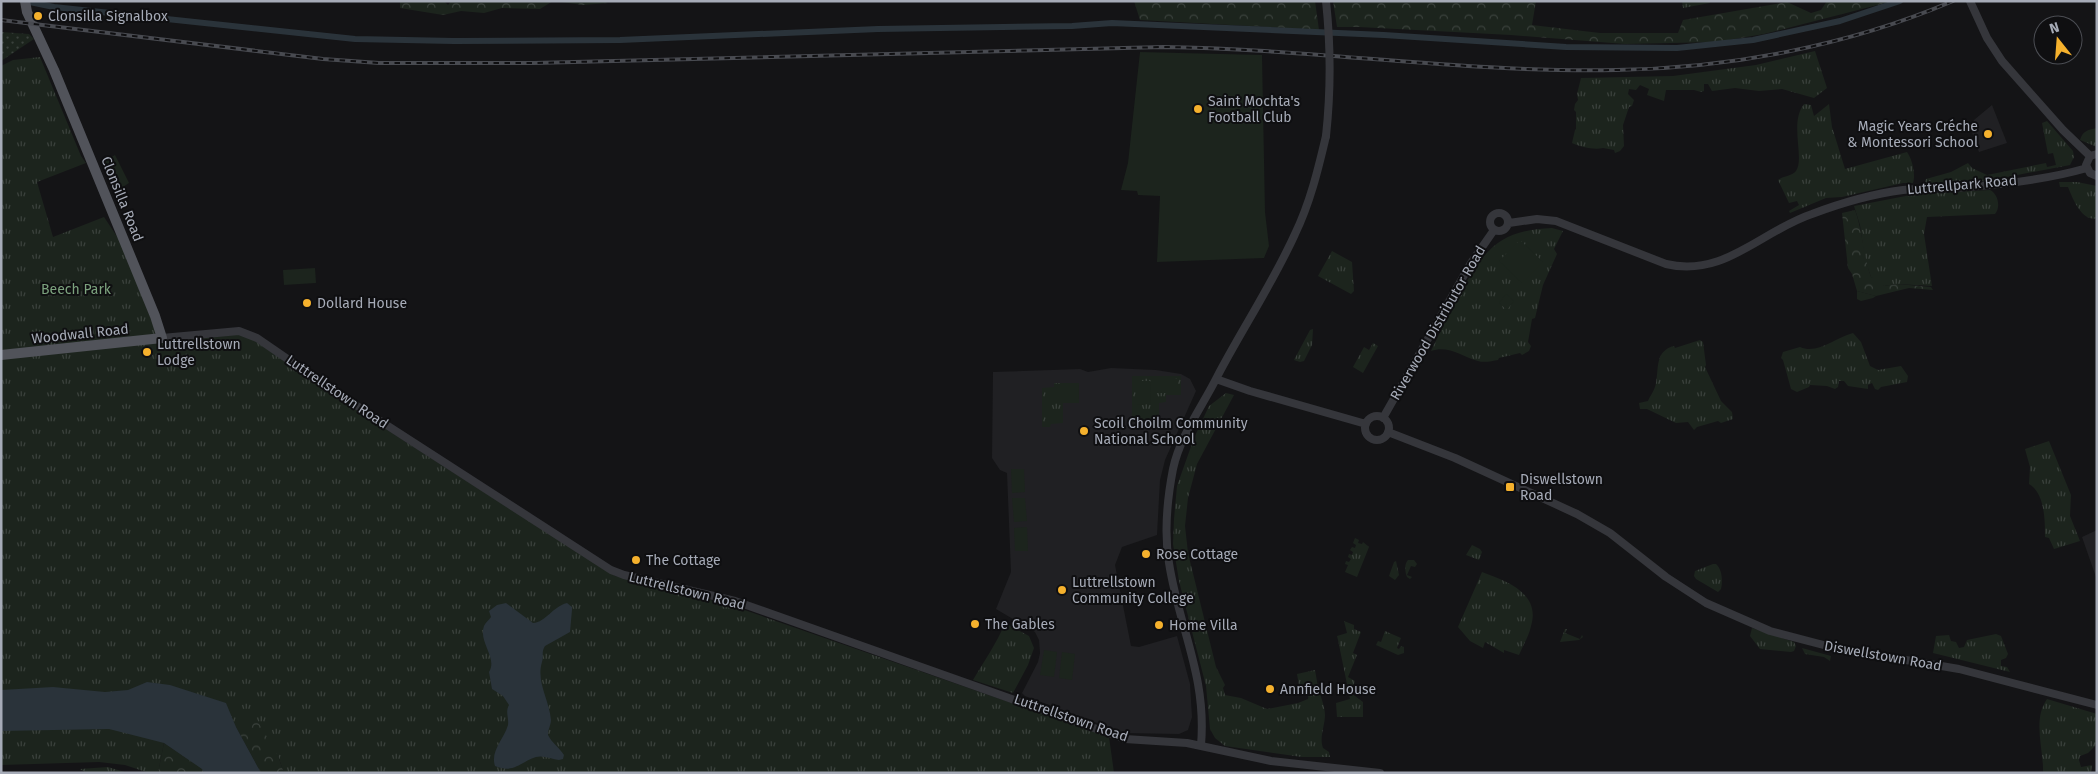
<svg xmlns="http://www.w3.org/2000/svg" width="2098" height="774" font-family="'Fira Sans',sans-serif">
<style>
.built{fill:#202023}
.grass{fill:url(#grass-tufts)}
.forest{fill:url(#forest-crowns)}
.garden{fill:url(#garden-dots)}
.pitch{fill:#1c241d}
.water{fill:#2a333a}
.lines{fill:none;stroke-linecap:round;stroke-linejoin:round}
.canal{stroke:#2a333a;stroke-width:6}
.minor{stroke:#35363b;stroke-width:8}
.major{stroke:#51535a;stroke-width:10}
.rail-casing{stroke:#484a50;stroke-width:4}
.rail{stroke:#0f0f11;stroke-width:2;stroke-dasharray:5.5;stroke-linecap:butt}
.minor-bridge{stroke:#35363b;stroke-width:8}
.poi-dot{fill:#f5b12d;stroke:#0f0f11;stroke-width:2}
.labels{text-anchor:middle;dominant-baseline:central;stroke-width:4;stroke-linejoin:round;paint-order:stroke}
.poi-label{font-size:14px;fill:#a6abb7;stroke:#0f0f11;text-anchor:start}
.street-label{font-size:14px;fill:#a6abb7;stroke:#0f0f11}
.park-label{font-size:14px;fill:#7ca27e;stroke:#0f0f11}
</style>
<defs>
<pattern id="grass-tufts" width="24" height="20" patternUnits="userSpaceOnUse" patternTransform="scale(1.25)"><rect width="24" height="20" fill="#1c241d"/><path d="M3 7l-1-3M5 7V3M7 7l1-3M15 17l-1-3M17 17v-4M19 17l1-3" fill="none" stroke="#3a413c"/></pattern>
<pattern id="forest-crowns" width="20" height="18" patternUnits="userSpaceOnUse" patternTransform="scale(1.25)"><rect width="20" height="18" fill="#1c241d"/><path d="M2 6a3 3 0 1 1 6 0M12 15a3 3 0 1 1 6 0" fill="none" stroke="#3a413c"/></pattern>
<pattern id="garden-dots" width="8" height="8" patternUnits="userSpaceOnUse" patternTransform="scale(1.25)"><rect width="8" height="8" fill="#1c241d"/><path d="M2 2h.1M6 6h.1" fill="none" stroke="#3a413c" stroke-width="1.8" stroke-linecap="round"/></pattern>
</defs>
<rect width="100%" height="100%" fill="#141416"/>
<path class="built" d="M1992 105 2007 143 1979 152 1970 127 1974 120Z
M1111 368 1156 370 1181 374 1190 379 1196 391 1165 460 1160 480 1157 535 1122 547 1115 565 1131 646 1139 647 1177 636 1190 684 1192 717 1188 730 1179 734 1124 733 1025 696 1022 693 1038 662 1040 653 1039 640 1035 632 996 609 1011 572 1007 473 1000 470 992 458 993 372 1080 369 1088 372Z
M2097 530V580L2082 537Z"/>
<path class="grass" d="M1682 1H1709L1710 3 1683 8Z
M1815 51 1827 88 1814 98 1782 89 1759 91 1735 88 1712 91 1708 84H1704V91L1701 92 1694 90H1666L1664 101 1647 95 1649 89 1640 85 1636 90 1629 89 1628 94 1634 100 1632 106 1629 107 1623 125 1624 146 1620 151 1615 153 1614 150 1603 148C1594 150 1581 147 1572 143L1575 130 1576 129V112L1574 110 1575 104 1578 100 1577 94 1581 78 1673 76 1756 65Z
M40 57 81 156 86 163 37 182 53 237 104 217 120 241 155 329V334L1 354V66L13 60Z
M1804 104 1811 105 1814 116 1829 104 1832 127 1845 169 1907 152C1912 159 1916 174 1913 183H1903L1842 197 1826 198 1790 213 1789 211 1799 205 1797 201 1789 203 1778 180C1783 176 1792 176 1796 171 1805 158 1789 123 1804 104Z
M2047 121 2073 151 2074 157 2070 165 1986 181 1929 184 1925 182 1926 179 1951 172 1968 163 1972 168 1987 175 2046 163 2047 167 2056 165 2053 153 2048 154 2042 123Z
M2097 128V147L2080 140C2083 131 2087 130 2097 128Z
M2059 182H2077L2097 186V218C2082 223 2072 197 2068 187H2060Z
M1990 190C1998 194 2001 207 1995 214L1927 217 1924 234 1932 286 1897 284 1884 286 1871 277 1865 260 1860 225 1854 206 1916 194Z
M1552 228 1563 231 1554 249 1557 254 1543 285 1535 318 1532 319 1528 342 1531 346 1529 351 1522 355 1520 353 1499 358 1498 360C1492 361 1484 363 1478 361 1462 357 1449 345 1431 351 1440 332 1449 314 1459 296 1483 251 1498 230 1552 228Z
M1332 251 1352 262 1354 291 1351 294 1318 276Z
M1857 291 1876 296 1873 298 1861 301 1857 299Z
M1313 329 1312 345 1304 361 1300 362 1294 360 1310 330Z
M1853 333 1861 342 1870 366 1878 370 1901 366 1908 376 1907 382 1881 387 1878 390 1875 389 1872 383 1868 385V389L1848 386 1844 381H1839L1838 387 1835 389 1827 386 1810 385 1809 387 1797 392 1791 389 1783 360 1781 358 1783 352 1800 347C1818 355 1836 337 1853 333Z
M238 334 251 338 356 410 615 576 730 605 1109 737 1114 773H284L278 756 236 727 261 773H204L202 769 164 743 158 773H149L125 765 99 762 1 765V359Z
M1700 340 1703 342 1706 365 1705 367 1721 401 1732 412 1733 419 1721 423 1718 421 1697 427 1694 430 1688 422 1676 423 1647 409H1640L1639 403 1648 401C1650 396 1655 390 1656 383 1659 367 1655 351 1674 346L1675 348Z
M1373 343 1378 346 1363 373 1353 367 1364 347 1369 350Z
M1132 376H1181V395H1166V402L1159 403V422H1157V426H1147L1146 421 1132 422Z
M1054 383H1079V403H1063V423L1051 424 1050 427H1042V388L1054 387Z
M1226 393 1234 395 1197 464 1188 498 1185 526 1188 553 1216 667 1225 685 1223 688 1225 695 1241 698 1267 709 1298 703 1308 699 1310 689 1319 690C1321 698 1325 707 1325 715 1325 725 1319 738 1323 748L1329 752 1330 757H1302L1225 746 1215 738 1210 729 1206 686 1179 581 1173 544 1174 519 1177 486 1194 438 1209 406Z
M2049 441 2071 495 2070 516 2080 541 2054 549 2049 538 2045 537C2045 521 2045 493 2029 484L2030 467 2025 449Z
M1355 538 1359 540 1358 543 1362 544 1363 542 1369 547 1357 577 1345 572 1348 565 1345 564 1346 561 1349 562 1351 559 1348 557 1349 554 1352 555 1353 552 1350 550 1352 547 1355 548 1356 545 1353 543Z
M1472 545 1480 549 1482 552 1479 560 1466 555Z
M1408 560H1414L1417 564 1415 567 1411 566 1407 575 1412 577 1410 579 1407 577C1405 572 1404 564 1408 560Z
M1396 561 1399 575 1395 580 1389 576 1394 562Z
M1713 564H1716C1722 569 1723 581 1721 589L1718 592 1696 579 1694 576 1695 571Z
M1482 572C1506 581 1541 593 1531 626 1529 636 1523 645 1519 655L1504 650V653L1485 642 1483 648 1470 641 1458 627Z
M1344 621 1354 625V629L1361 632 1353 653 1357 655 1348 677 1355 681 1351 693 1363 702V717H1337L1336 703 1350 699 1338 640 1337 636 1347 633Z
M1005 623 1029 636 1034 648 1028 665 1013 693 973 680C984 661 997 643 1005 623Z
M1752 628 1794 642 1796 646 1794 651 1791 652 1760 649 1750 636Z
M1565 629H1567L1565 633 1580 639 1582 635 1583 637 1579 640 1560 642Z
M1385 631 1401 638 1397 648 1399 649 1401 646 1404 647V653L1398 655 1376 645 1378 641 1381 642Z
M1996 634 2001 636 2008 654 2006 658 2001 660V666L2007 667 2010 672 1933 653 1936 636 1949 635 1951 641 1956 642 1959 648 1964 647 1967 640Z
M1802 648 1831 656 1830 661 1824 657 1805 654Z
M1315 670 1318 687 1300 691 1297 674Z
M2047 699 2097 714V744L2088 753 2080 756 2079 760 2081 767 2092 765 2091 773H2043C2044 750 2032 720 2047 699Z
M108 767 128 773H86L80 769Z"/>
<path class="forest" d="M400 1H444L448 5 451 1H553L540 9 502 8 484 13 461 11 443 15 400 8Z
M554 1H602L608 3 583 5Z
M1134 1H1315L1319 30 1140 20Z
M1333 1H1536L1532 25 1600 33H1678L1683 20 1787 2 1811 13 1821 10 1827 1H1893L1764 34 1716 42 1625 44 1511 35 1359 27H1337Z
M1855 210C1863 232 1863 255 1871 277L1881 281 1884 286 1897 284 1931 287 1933 290 1909 288 1876 296 1857 291 1852 274 1848 268 1842 213Z
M255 716 278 756 284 773H261L236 727Z
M164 743 203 769 204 773H158Z"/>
<path class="garden" d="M1 32 29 34 34 39 1 61Z"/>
<path class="pitch" d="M1140 52 1262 55 1265 212 1269 246 1264 258 1157 262 1160 196 1138 195 1137 191 1121 190 1128 163Z
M115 155 129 183 117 191 102 162Z
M1520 240 1543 262 1522 283 1499 261Z
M315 268 316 283 284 285 283 270Z
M1506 294 1514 301 1507 310 1499 303Z
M1154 379H1177V393H1154Z
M1137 381H1150L1151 404 1137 405Z
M1055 385H1078L1079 399H1055Z
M1011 469H1024L1025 492 1012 493Z
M1012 498H1025L1027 521 1014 522Z
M1027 527 1028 551H1015L1014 528Z
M1044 650 1057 652 1054 677 1040 675Z
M1062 652 1075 654 1072 680 1059 678Z"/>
<path class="water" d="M506 603 533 623C546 622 552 607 567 603L572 607V610L570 632 545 646C541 652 544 656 542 662 536 682 549 699 551 720 551 725 548 729 548 735 552 743 559 747 564 755L563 759 559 760C552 759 543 755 536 757 520 762 514 774 495 766 490 751 504 739 508 725 509 717 505 712 509 705L503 696 492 689 489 672C498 658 478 642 484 626 485 623 489 620 491 617L489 611 497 605Z
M147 682 170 685 226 703 236 727 261 773H204L202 769 164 743 109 729 1 731V690L53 687 105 692 128 690Z"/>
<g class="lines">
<path class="canal" d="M25 1 54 7 355 39 454 41 620 40 878 29 1072 26 1112 23 1384 35 1566 47 1677 48 1753 40 1840 21 1900 1"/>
<path class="minor" d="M1970 1 1987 38 2002 61 2063 130 2090 156
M2097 154 2090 156 2086 165 2090 173 2097 176
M1490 222a9 9 0 1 1 18 0a9 9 0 1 1-18 0Z
M1509 223 1537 219 1556 221 1666 264C1724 278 1761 231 1812 214 1841 203 1872 194 1903 190 1925 188 1946 189 1967 187 2007 184 2049 179 2087 168
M162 338 239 331 257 338 337 393 611 570 624 575 735 601 1125 739 1187 743 1271 761 1380 773
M1216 379 1250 391 1366 424
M1365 428a12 12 0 1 1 24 0a12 12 0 1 1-24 0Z
M1383 418 1471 263 1494 230
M1388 432 1455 458 1577 514 1610 533 1666 577 1706 603 1770 631 1835 648 1959 669 2097 705
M1201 745C1207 676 1179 628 1169 563 1164 533 1167 500 1173 469 1180 436 1202 407 1217 377 1242 329 1273 283 1295 234 1310 203 1318 170 1326 136"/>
<path class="major" d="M1 355 162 338 155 316 54 70 27 12 25 1"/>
<g class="rail-casing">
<path id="rail" d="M1 20 323 59 379 63H534L1163 47C1314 49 1465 73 1616 70 1730 68 1848 46 1953 1"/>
</g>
<use href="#rail" class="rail"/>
<path class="minor-bridge" d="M1326 136C1331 90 1331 48 1326 1"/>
</g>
<g class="poi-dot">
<circle cx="38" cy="16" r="5"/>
<circle cx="1198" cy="109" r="5"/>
<circle cx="1988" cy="134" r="5"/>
<circle cx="307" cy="303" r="5"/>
<circle cx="147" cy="352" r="5"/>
<circle cx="1084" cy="431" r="5"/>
<rect x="1505" y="482" width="10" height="10" rx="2.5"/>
<circle cx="1146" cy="554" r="5"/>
<circle cx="636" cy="560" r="5"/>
<circle cx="1062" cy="590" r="5"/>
<circle cx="975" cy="624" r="5"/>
<circle cx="1159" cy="625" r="5"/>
<circle cx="1270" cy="689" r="5"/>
</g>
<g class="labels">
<g class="poi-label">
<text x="48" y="16">Clonsilla Signalbox</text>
<text x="1208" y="101">Saint Mochta's<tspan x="1208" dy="16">Football Club</tspan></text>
<text x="1978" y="126" text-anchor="end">Magic Years Créche<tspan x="1978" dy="16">&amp; Montessori School</tspan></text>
<text x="317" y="303">Dollard House</text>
<text x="157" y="344">Luttrellstown<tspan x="157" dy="16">Lodge</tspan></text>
<text x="1094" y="423">Scoil Choilm Community<tspan x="1094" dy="16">National School</tspan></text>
<text x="1520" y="479">Diswellstown<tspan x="1520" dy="16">Road</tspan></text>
<text x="1156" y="554">Rose Cottage</text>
<text x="646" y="560">The Cottage</text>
<text x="1072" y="582">Luttrellstown<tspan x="1072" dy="16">Community College</tspan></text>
<text x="985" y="624">The Gables</text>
<text x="1169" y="625">Home Villa</text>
<text x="1280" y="689">Annfield House</text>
</g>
<g class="street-label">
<text transform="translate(1962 185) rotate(-5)">Luttrellpark Road</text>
<text transform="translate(122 199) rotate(68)">Clonsilla Road</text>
<text transform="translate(1438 323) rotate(-60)">Riverwood Distributor Road</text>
<text transform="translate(80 334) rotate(-6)">Woodwall Road</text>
<text transform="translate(337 392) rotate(34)">Luttrellstown Road</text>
<text transform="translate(687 591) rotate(14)">Luttrellstown Road</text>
<text transform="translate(1883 656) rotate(10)">Diswellstown Road</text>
<text transform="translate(1071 718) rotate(19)">Luttrellstown Road</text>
</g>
<g class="park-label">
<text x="76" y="289">Beech Park</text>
</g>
</g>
<rect width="2098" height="774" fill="none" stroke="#a6abb7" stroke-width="5"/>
<g transform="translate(2058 40) rotate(343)"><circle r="24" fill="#0f0f11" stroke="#4b4d53"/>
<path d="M0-4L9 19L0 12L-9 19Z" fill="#f5b12d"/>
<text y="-8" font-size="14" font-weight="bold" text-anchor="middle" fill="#a6abb7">N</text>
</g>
</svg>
